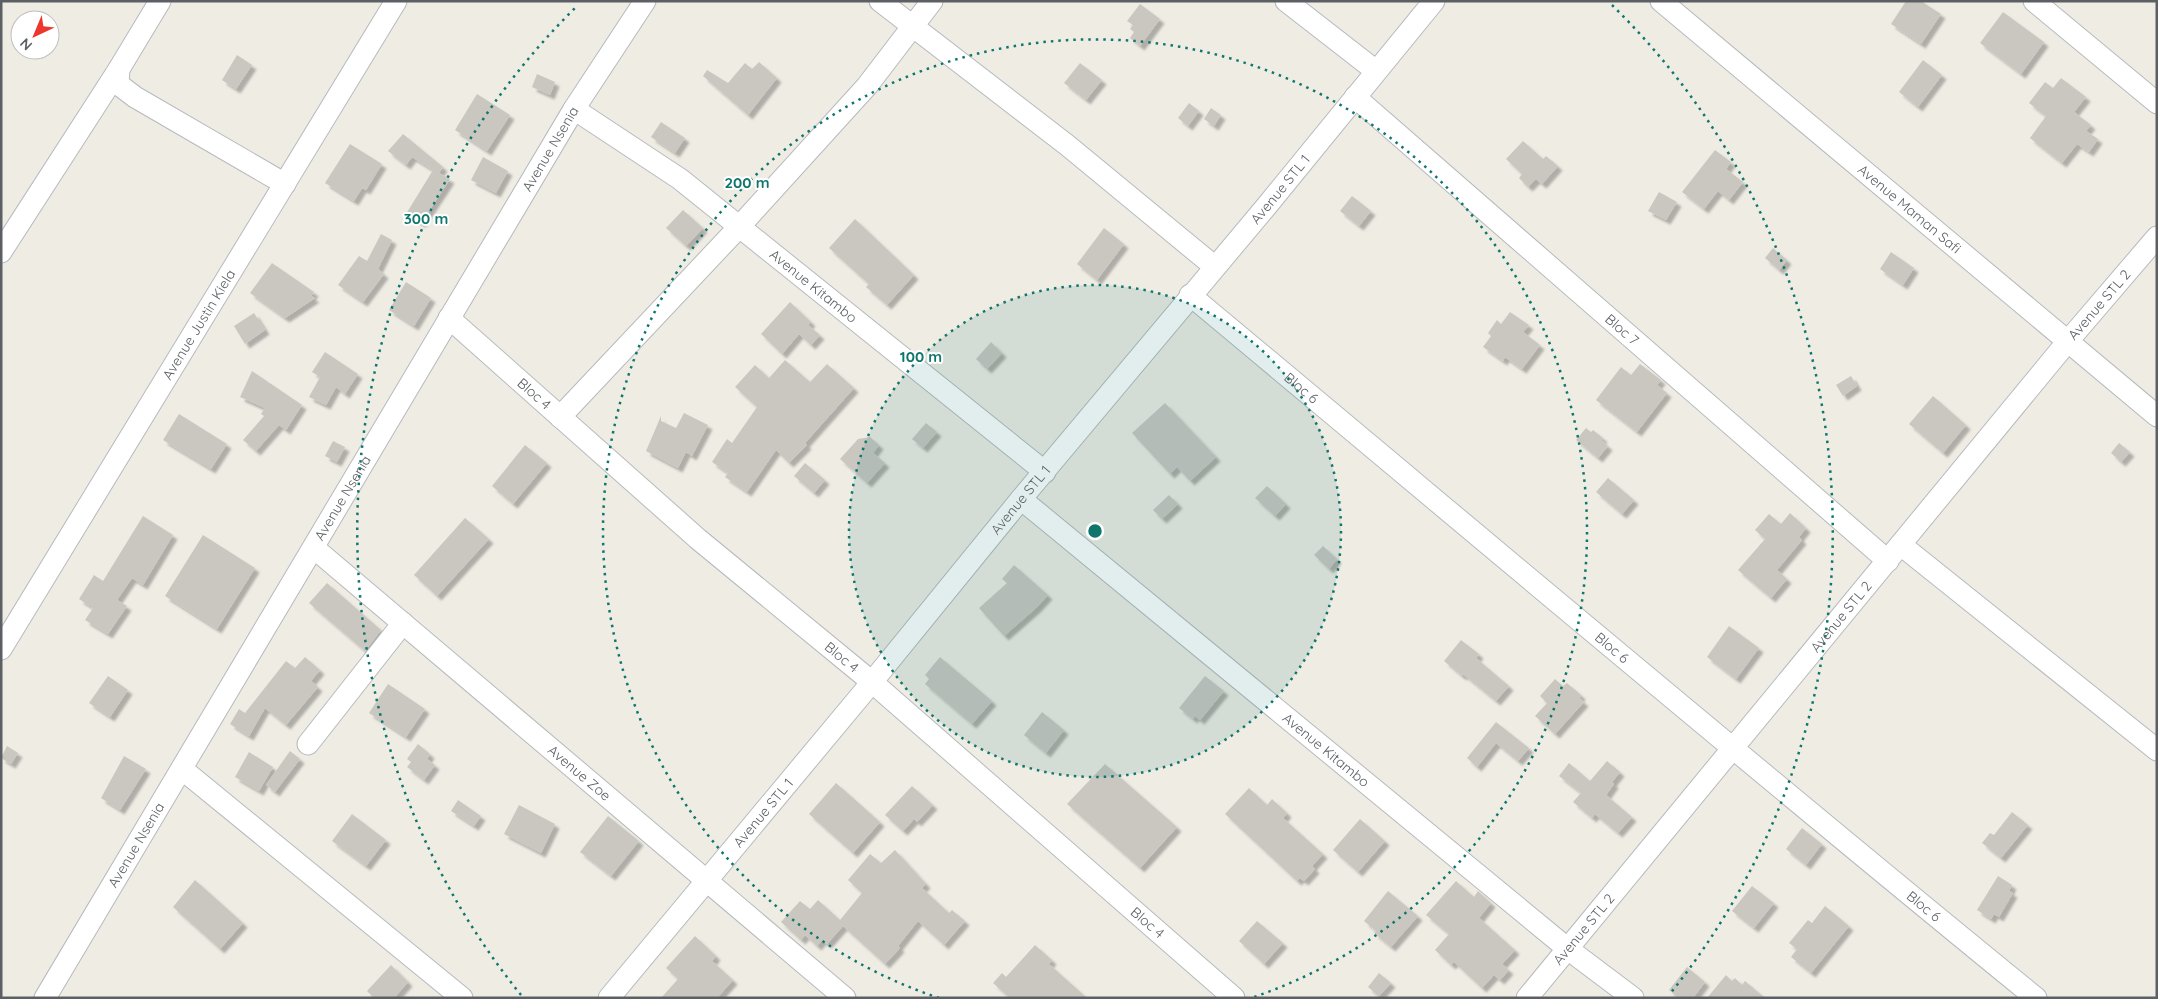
<svg xmlns="http://www.w3.org/2000/svg" width="2158" height="999" font-family="Quicksand,sans-serif">
<style>
.building{fill:#cac7c1;filter:url(#shadow)}
.lines{fill:none;stroke-linecap:round;stroke-linejoin:round}
.minor-casing{stroke:#b6babe;stroke-width:23}
.minor{stroke:#fff;stroke-width:21}
.ring{fill:none;stroke:#0f766e;stroke-width:2.5;stroke-dasharray:2.5 5}
.labels{text-anchor:middle;dominant-baseline:central;stroke-width:4;stroke-linejoin:round;paint-order:stroke}
.street-label{font-size:14px;fill:#5c6065;stroke:#fff}
.centre{fill:#0f766e;stroke:#fff;stroke-width:2.5}
.ring-label{font-size:15px;text-anchor:middle;font-weight:bold;fill:#0f766e;stroke:#fff;stroke-width:4;stroke-linejoin:round;paint-order:stroke}
</style>
<defs>
<filter id="shadow"><feDropShadow dx="4.5" dy="4.5" stdDeviation="1" flood-color="#0004"/></filter>
</defs>
<rect width="100%" height="100%" fill="#efece4"/>
<path class="building" d="M1906 1H1921L1941 14 1921 44 1891 24Z
M1140 4 1160 19 1140 46 1130 38 1134 32 1130 29 1133 25 1127 21Z
M2003 12 2044 42 2021 74 1980 43Z
M237 55 252 65 236 89 222 80Z
M1923 60 1942 75 1918 107 1899 92Z
M759 62 777 78 748 115 703 76 707 70 728 83 745 63 752 69Z
M1080 63 1102 80 1086 100 1064 83Z
M537 74 555 82 550 95 532 87Z
M2061 78 2086 97 2074 112 2091 125 2086 131 2098 139 2089 152 2077 144 2062 163 2030 138 2046 116 2029 103 2045 82 2053 88Z
M477 94 510 115 487 151 455 130Z
M1189 103 1199 111 1188 126 1178 118Z
M1211 108 1221 115 1214 126 1204 119Z
M661 122 685 138 675 153 651 137Z
M403 134 443 167 439 173 450 179 421 223 406 214 433 170 412 157 406 165 388 151Z
M1523 141 1543 159 1546 156 1558 166 1542 184 1536 179 1528 187 1519 178 1522 174 1506 159Z
M350 144 382 164 366 190 362 188 354 201 325 183Z
M1715 150 1731 162 1726 169 1743 182 1729 200 1718 191 1704 209 1682 192Z
M483 157 508 171 496 193 471 180Z
M1659 192 1677 202 1666 220 1648 211Z
M1352 196 1371 211 1359 226 1340 211Z
M683 210 703 228 686 246 666 228Z
M855 219 914 275 887 305 866 287 869 284 829 248Z
M1104 228 1124 244 1097 280 1077 264Z
M381 234 392 240 378 269 384 274 363 302 338 285 359 256 367 261Z
M1773 248 1787 260 1779 270 1765 258Z
M1891 252 1914 268 1903 285 1880 269Z
M272 263 314 292 311 296 315 298 285 318 250 293Z
M406 282 431 298 414 326 389 310Z
M790 302 811 322 808 325 820 335 811 345 799 334 782 354 761 334Z
M1510 312 1529 325 1523 332 1540 345 1522 369 1505 357 1503 361 1483 347 1491 336 1488 333 1497 320 1501 324Z
M254 313 265 330 245 344 234 326Z
M991 342 1002 353 987 369 976 359Z
M325 352 358 374 345 394 336 387 326 405 309 397 320 377 312 372Z
M785 360 810 382 827 364 854 388 805 443 807 445 789 463 776 450 747 492 725 477 728 473 712 462 727 439 732 443 757 407 735 387 755 365 769 378Z
M1640 364 1661 380 1657 385 1667 393 1637 432 1596 400 1621 367 1631 375Z
M252 371 302 405 286 430 279 425 256 451 243 440 264 416 261 414 265 408 240 397Z
M1851 376 1857 386 1843 396 1836 385Z
M1933 396 1966 425 1943 453 1909 424Z
M1165 403 1216 457 1190 481 1177 467 1170 474 1132 433Z
M684 413 708 425 692 456 686 452 678 468 646 451 661 416V421L676 428Z
M179 414 227 444 211 469 163 440Z
M926 423 937 432 923 448 912 439Z
M1586 428 1591 432 1593 430 1603 438 1601 440 1608 446 1598 458 1576 440Z
M870 437 879 445 873 453 885 463 867 483 840 459 858 439Z
M333 441 345 447 337 462 325 456Z
M2119 443 2130 452 2121 462 2111 453Z
M525 445 547 463 513 504 492 486Z
M805 463 825 480 814 493 794 476Z
M1608 478 1634 500 1622 514 1596 492Z
M1267 486 1286 504 1275 516 1255 498Z
M1169 495 1178 504 1162 519 1153 510Z
M1790 513 1806 528 1799 537 1802 540 1777 570 1787 579 1771 598 1738 570 1765 539 1755 530 1769 514 1781 524Z
M143 516 173 535 143 585 132 578 117 600 127 606 108 634 85 620 93 608 79 599 94 575 103 581Z
M465 518 489 539 437 596 414 575Z
M203 535 255 568 217 629 165 596Z
M1323 546 1337 559 1329 569 1314 555Z
M1014 565 1048 595 1036 608 1004 636 979 608 1007 583 1002 579Z
M327 583 381 630 365 651 309 603Z
M1729 626 1759 648 1736 679 1707 657Z
M1461 640 1479 654 1476 658 1509 686 1496 701 1463 674 1462 676 1444 661Z
M305 657 320 670 311 681 318 687 286 725 265 708 249 736 230 724 239 709 245 713 286 661 295 668Z
M940 657 992 701 972 724 925 684 929 679 925 675Z
M108 676 128 690 110 717 89 703Z
M1205 676 1224 691 1200 720 1195 716 1193 719 1179 708Z
M1555 679 1563 686 1567 683 1581 695 1579 698 1584 702 1555 734 1535 716 1547 703 1540 696Z
M388 684 425 709 406 737 369 713Z
M1042 712 1064 730 1046 753 1024 735Z
M1496 722 1529 748 1518 761 1496 743 1477 767 1467 758Z
M418 744 430 754 427 759 435 765 424 780 407 767 411 762 407 759Z
M7 746 18 753 11 764 1 758Z
M290 751 300 759 275 792 266 785Z
M249 752 273 767 259 791 235 777Z
M124 756 146 769 120 810 101 798Z
M1607 761 1620 772 1612 782 1614 784 1606 795 1632 817 1618 833 1595 814 1592 818 1573 802 1581 793 1559 776 1569 763 1590 781Z
M1105 764 1177 827 1140 868 1067 804Z
M836 783 880 822 853 853 809 814Z
M912 786 933 805 917 822 914 819 903 831 885 815Z
M1249 788 1267 805 1272 799 1287 813 1283 818 1323 854 1312 866 1315 869 1304 881 1300 878 1297 881 1225 814Z
M458 800 481 816 474 826 451 811Z
M519 805 555 824 541 853 504 834Z
M2012 812 2028 825 2001 858 1982 843 1990 833 1994 835Z
M352 814 386 840 366 866 332 841Z
M608 816 639 841 611 876 580 852Z
M1360 819 1385 841 1358 872 1333 850Z
M1802 828 1822 844 1806 865 1786 849Z
M895 850 926 884 922 888 949 913 952 910 965 921 944 945 918 921 898 946 900 948 885 964 843 926 827 944 822 940 817 946 805 935 801 940 781 922 800 901 810 909 818 900 840 920 862 893 848 880 870 854 881 863Z
M1998 876 2012 885 2009 891 2013 893 1999 917 1994 914 1991 919 1977 910Z
M195 880 243 923 220 949 173 907Z
M1456 881 1474 897 1478 891 1491 903 1479 918 1515 950 1502 964 1509 970 1500 980 1494 975 1482 988 1454 962 1451 965 1435 950 1449 934 1426 915Z
M1752 886 1774 903 1754 928 1732 911Z
M1388 891 1418 916 1391 947 1374 933 1376 931 1364 921Z
M1825 906 1849 926 1811 973 1791 957 1797 949 1789 943 1808 920 1812 923Z
M1257 921 1283 943 1264 964 1239 941Z
M695 936 716 956 712 961 733 980 717 998H661L678 979 666 968Z
M1035 945 1052 960 1049 964 1087 998H1010L993 983 1002 973 1006 977Z
M391 965 408 982 394 998H374L367 991Z
M1687 967 1705 982 1693 998H1678L1669 990Z
M1379 973 1391 983 1379 996 1368 987Z
M1726 975 1732 981 1735 978 1742 985 1745 981 1765 998H1707Z"/>
<g class="lines">
<g class="minor-casing">
<g id="minor">
<path d="M160 1 119 69 118 84 135 97 285 184"/>
<path d="M880 1 1067 145 1215 267"/>
<path d="M1286 1 1376 71"/>
<path id="s1" d="M1661 1 2157 416"/>
<path d="M2034 1 2157 103"/>
<path id="s2" d="M1355 97 1888 561"/>
<path id="s3" d="M574 109 680 179 1045 472"/>
<path d="M1 252 119 69"/>
<path id="s4" d="M1190 295C1472 530 1752 767 2036 998"/>
<path id="s5" d="M449 318 698 539 872 682 1234 998"/>
<path d="M560 417 739 227 867 86 932 1"/>
<path id="s6" d="M1021 499 1568 949 1633 998"/>
<path d="M1901 545 2157 750"/>
<path id="s7" d="M314 548 845 998"/>
<path id="s8" d="M1 649 396 1"/>
<path d="M308 744 403 623"/>
<path d="M182 769 462 998"/>
<path id="s9" d="M45 998 574 109 645 1"/>
<path id="s10" d="M609 998 872 682 1021 499 1265 208 1434 1"/>
<path id="s11" d="M1527 998 2068 341 2157 237"/>
</g>
</g>
<use href="#minor" class="minor"/>
</g>
<circle cx="1095" cy="531" r="246" fill="#0f766e" fill-opacity=".12"/>
<g class="ring">
<circle cx="1095" cy="531" r="246"/>
<path d="M939 998A492 492 0 1 1 1251 998"/>
<path d="M521 995A738 738 0 0 1 578 5M1612 5A738 738 0 0 1 1669 995"/>
</g>
<g class="labels">
<g class="street-label">
<text stroke="none"><textPath href="#s9" startOffset="988">Avenue Nsenia</textPath></text>
<text stroke="none"><textPath href="#s10" startOffset="1051">Avenue STL 1</textPath></text>
<text stroke="none"><textPath href="#s1" startOffset="324">Avenue Maman Safi</textPath></text>
<text stroke="none"><textPath href="#s3" startOffset="298">Avenue Kitambo</textPath></text>
<text stroke="none"><textPath href="#s11" startOffset="899">Avenue STL 2</textPath></text>
<text stroke="none"><textPath href="#s8" startOffset="380">Avenue Justin Kiela</textPath></text>
<text stroke="none"><textPath href="#s2" startOffset="354">Bloc 7</textPath></text>
<text stroke="none"><textPath href="#s4" startOffset="145">Bloc 6</textPath></text>
<text stroke="none"><textPath href="#s5" startOffset="114">Bloc 4</textPath></text>
<text stroke="none"><textPath href="#s9" startOffset="582">Avenue Nsenia</textPath></text>
<text stroke="none"><textPath href="#s10" startOffset="646">Avenue STL 1</textPath></text>
<text stroke="none"><textPath href="#s11" startOffset="494">Avenue STL 2</textPath></text>
<text stroke="none"><textPath href="#s4" startOffset="550">Bloc 6</textPath></text>
<text stroke="none"><textPath href="#s5" startOffset="519">Bloc 4</textPath></text>
<text stroke="none"><textPath href="#s6" startOffset="395">Avenue Kitambo</textPath></text>
<text stroke="none"><textPath href="#s7" startOffset="348">Avenue Zoe</textPath></text>
<text stroke="none"><textPath href="#s10" startOffset="241">Avenue STL 1</textPath></text>
<text stroke="none"><textPath href="#s9" startOffset="178">Avenue Nsenia</textPath></text>
<text stroke="none"><textPath href="#s4" startOffset="955">Bloc 6</textPath></text>
<text stroke="none"><textPath href="#s5" startOffset="924">Bloc 4</textPath></text>
<text stroke="none"><textPath href="#s11" startOffset="89">Avenue STL 2</textPath></text>
</g>
</g>
<circle cx="1095" cy="531" r="8" class="centre"/>
<g class="ring-label">
<text x="747" y="188">200 m</text>
<text x="426" y="224">300 m</text>
<text x="921" y="362">100 m</text>
</g>
<rect width="2158" height="999" fill="none" stroke="#5c6065" stroke-width="5"/>
<g transform="translate(35 35) rotate(224)"><circle r="24" fill="#ffffff" stroke="#bebfc1"/>
<path d="M0-4L9 19L0 12L-9 19Z" fill="#eb372d"/>
<text y="-8" font-size="14" font-weight="bold" text-anchor="middle" fill="#5c6065">N</text>
</g>
</svg>
